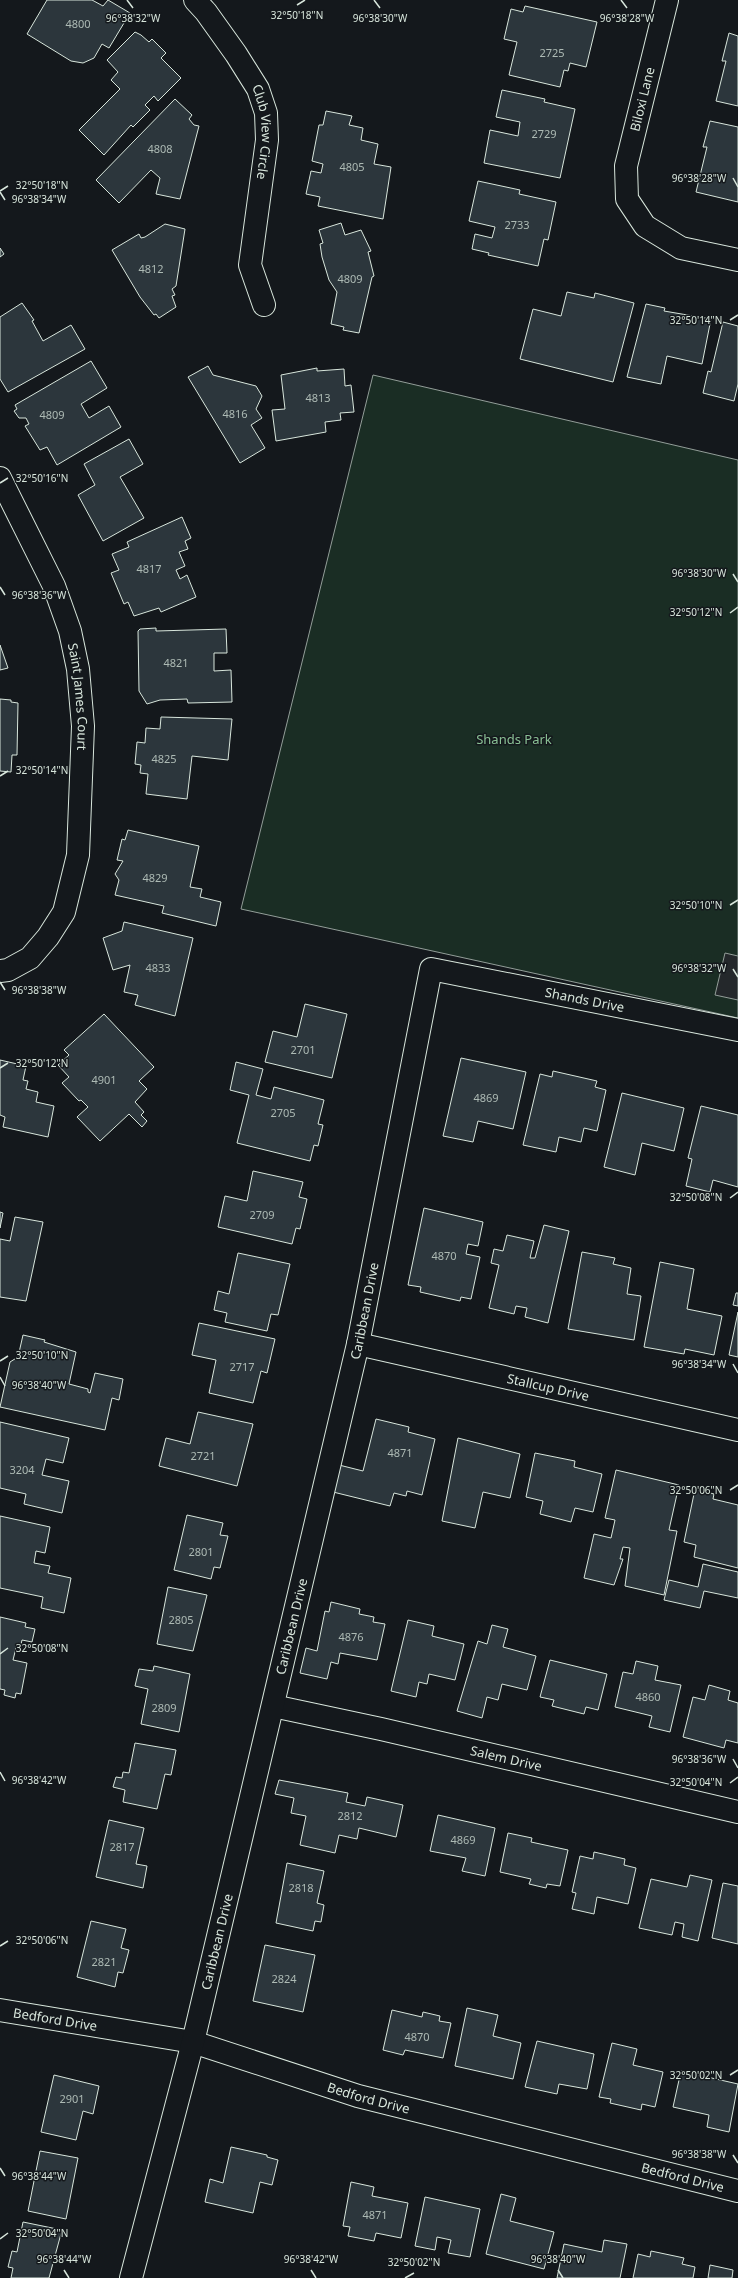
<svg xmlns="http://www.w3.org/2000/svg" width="738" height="2278" font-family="'Noto Sans',sans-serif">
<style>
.green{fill:#1a2d24;stroke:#939e99}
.parking{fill:#24282b;stroke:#939e99}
.building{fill:#2c363c;stroke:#d8e6dc}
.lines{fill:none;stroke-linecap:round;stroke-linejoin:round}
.street-casing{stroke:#d8e6dc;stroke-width:24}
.street{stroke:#14181c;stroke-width:22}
.ticks{fill:none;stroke:#d8e6dc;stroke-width:1.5}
.labels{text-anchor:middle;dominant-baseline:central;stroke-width:3;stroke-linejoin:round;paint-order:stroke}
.number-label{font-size:11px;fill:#adbab4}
.street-label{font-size:13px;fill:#d8e6dc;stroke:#14181c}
.park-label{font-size:13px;fill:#8ac095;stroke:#14181c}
.ticks-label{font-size:10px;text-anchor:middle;fill:#d8e6dc;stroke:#14181c;stroke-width:3;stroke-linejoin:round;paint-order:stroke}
</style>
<rect width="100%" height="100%" fill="#14181c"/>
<path class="green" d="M373 375 738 460V1018L241 909Z"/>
<path class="parking" d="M725 953 738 956V1000L715 995Z"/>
<path class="building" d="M47 0H92L103 6 108 0 130 13 109 48 102 44 94 58 83 63 71 61 27 34Z
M525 6 597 22 586 67 570 63 568 71 564 70 560 87 509 75 517 42 504 39 511 9 523 12Z
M135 32 141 35 149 42 152 39 166 53 161 58 181 78 158 101 154 96 145 105 150 110 133 127 131 125 104 155 79 130 120 89 111 80 118 72 107 60Z
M729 33 738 36V106L716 101 726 61H722Z
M502 90 545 99 544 102 575 109 560 178 484 163 490 130 518 136 520 122 496 117Z
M175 99 192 115 189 119 194 125 199 126 180 199 156 194 160 178 151 170 119 203 96 180Z
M326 111 352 116 349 125 363 128 361 140 378 144 374 164 391 167 383 219 318 206 320 197 306 194 311 171 321 173 323 164 312 161 319 125H323Z
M710 121 738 127V202L696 192 707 147H703Z
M478 181 520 190 519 194 556 202 548 240 544 239 538 266 488 255 489 253 472 249 475 234 492 238 495 227 469 221Z
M341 223 345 235 361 230 371 251 368 252 374 276 372 277 359 333 343 330 344 327 331 324 337 292 329 280 322 257 320 244 323 243 319 230Z
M165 224 185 229 176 286 172 289 175 295 172 296 176 307 159 318 156 314 154 315 140 297 112 250 139 234 141 238 145 237Z
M0 248 4 254 0 257Z
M567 292 594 298 595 293 634 303 613 382 520 359 533 309 561 316Z
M22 303 34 320 32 321 43 341 71 325 85 349 8 392 0 379V317Z
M646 304 665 308 664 311 711 319 702 364 667 356 661 384 627 377Z
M723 322 738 326V384L734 401 703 393 708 371 711 372Z
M91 361 107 388 81 404 89 418 109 406 121 427 57 465 47 447 40 450 25 426 29 424 26 418H19L14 411 17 409 15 405Z
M208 366 213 375 256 386 262 396 256 409 262 418 251 425 265 448 240 463 188 377Z
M317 368V371L344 369 345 386 351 385 354 412 340 413 341 420 325 422 326 432 276 441 272 410 285 409 281 375Z
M129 439 143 464 120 477 144 518 103 541 78 495 95 485 84 464Z
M182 517 191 538 185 541 188 549 179 552 185 566 176 570 180 579 187 575 196 597 161 612 159 608 134 616 128 602 124 604 111 573 119 570 112 554 129 547 127 542Z
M156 628V631L226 629 227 653H214V671L231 670 232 702 188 703 187 699 160 700 147 704 139 691 138 631 140 629Z
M0 645 8 668 0 670Z
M0 699 11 700V702L18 703 17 755H12L11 772 0 771Z
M161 717 232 719 228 760 192 756 187 799 146 794 148 774 140 773 141 765 135 764 137 742 145 743 146 728 160 729Z
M128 830 199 846 190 887 202 889 200 897 221 902 216 926 162 913 164 906 115 895 119 880 115 874 123 861 117 860 122 839 125 840Z
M124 922 193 938 175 1016 135 1005 138 995 124 992 130 965 113 970 103 938 122 931Z
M305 1004 347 1014 332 1078 265 1062 273 1031 297 1037Z
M104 1014 154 1067 139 1081 147 1089 135 1102 144 1112 141 1115 147 1121 142 1127 129 1114 100 1141 77 1117 88 1107 81 1100 79 1101 62 1083 69 1077 58 1065 69 1055 64 1050Z
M461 1058 526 1072 513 1129 478 1121 473 1142 443 1136Z
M0 1060 26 1066 23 1080 28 1081 26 1089 38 1092 36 1102 54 1106 48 1137 3 1127 5 1117 0 1115Z
M236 1062 263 1069 256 1095 271 1099 274 1087 324 1100 318 1124 323 1125 318 1146 314 1145 310 1161 237 1143 249 1095 230 1090Z
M553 1071 597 1081 595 1087 606 1090 597 1131 584 1128 581 1142 559 1137 556 1152 523 1145 540 1074 552 1077Z
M622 1093 684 1108 674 1151 642 1143 635 1175 604 1167Z
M701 1106 738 1115V1187L713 1180 710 1192 686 1186 692 1159 688 1158Z
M253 1171 303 1182 299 1197 307 1199 300 1229 296 1228 292 1244 218 1227 225 1196 247 1201Z
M424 1208 483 1222 478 1246 468 1244 466 1254 480 1257 471 1299 461 1297 460 1301 420 1292 421 1287 408 1285Z
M0 1212 3 1213 0 1228Z
M15 1217 43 1222 26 1301 0 1297V1239L10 1241Z
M544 1225 569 1231 548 1323 525 1317 527 1308 516 1306 514 1314 489 1308 499 1265 491 1263 494 1249 503 1251 507 1235 534 1241 530 1258H535Z
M582 1252 615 1258 613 1264 631 1268 627 1294 641 1296 634 1340 568 1329Z
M238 1253 290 1264 278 1315 271 1314 267 1331 225 1322 227 1313 214 1310 218 1291 229 1294Z
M660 1262 694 1269 687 1309 722 1316 714 1355 685 1349 684 1354 644 1347Z
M736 1293H738V1306L733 1305Z
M738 1312V1357L729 1355Z
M199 1323 275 1339 267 1373 261 1371 253 1403 209 1393 216 1360 192 1355Z
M23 1335 45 1340 44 1342 76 1352 69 1384 88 1389V1392L90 1393 95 1373 123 1379 119 1400 112 1398 105 1430 0 1407 10 1362 18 1357Z
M198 1412 253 1424 237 1486 159 1466 166 1438 190 1444Z
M376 1419 409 1427 408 1432 435 1439 422 1495 407 1491 406 1496 394 1493 390 1506 333 1492 339 1465 363 1471Z
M0 1422 69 1438 63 1463 46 1459 42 1475 69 1481 62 1513 24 1504 26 1494 0 1488Z
M458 1438 520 1454 510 1498 483 1492 475 1528 442 1521Z
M535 1453 575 1461 574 1467 602 1474 593 1512 575 1508 571 1522 540 1514 543 1501 526 1497Z
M616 1470 679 1485 669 1530 677 1531 664 1595 625 1586 630 1548 623 1547 620 1559H623L614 1585 584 1578 594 1534 611 1538 615 1520 605 1518Z
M695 1489 714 1494 713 1499 738 1505V1568L694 1557 696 1545 684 1542Z
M187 1515 223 1523 220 1535 228 1536 220 1568 214 1567 211 1579 174 1570Z
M0 1516 50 1527 45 1553 36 1551 34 1563 50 1566 48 1573 71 1578 64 1613 41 1608 43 1597 0 1588Z
M703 1564 738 1572V1598L704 1591 700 1608 664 1600 669 1580 698 1587Z
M168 1587 207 1595 193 1651 157 1644Z
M331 1602 360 1609 359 1614 374 1617 373 1622 385 1624 377 1660 340 1653 338 1664 331 1662 327 1679 300 1673 306 1648 317 1651 325 1611 329 1612Z
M0 1617 26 1623 25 1627 35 1629 32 1642 22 1640 20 1649 16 1648 13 1660 27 1663 21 1694 16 1693 15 1698 4 1695 5 1690 0 1689Z
M408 1620 434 1626 432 1636 464 1644 455 1680 429 1674 427 1684 419 1682 416 1697 391 1691Z
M492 1625 508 1629 503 1647 536 1656 527 1690 502 1684 498 1700 487 1697 482 1718 457 1711 478 1641 487 1644Z
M550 1660 607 1674 598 1710 586 1707 584 1714 552 1706 554 1700 540 1697Z
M636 1661 658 1666 655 1680 681 1685 670 1732 649 1727 652 1716 615 1707 623 1672 633 1674Z
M154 1666 190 1674 179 1732 141 1724 148 1689 135 1686 139 1669 153 1671Z
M709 1685 730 1691 728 1700 738 1703V1743L726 1740 724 1748 683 1737 693 1697 705 1700Z
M135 1743 176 1750 171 1775 165 1774 157 1809 123 1802 125 1790 113 1787 116 1777 122 1778 123 1772 129 1773Z
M279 1780 348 1793 346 1802 365 1806 367 1797 403 1805 396 1837 359 1828 357 1839 339 1835 335 1853 300 1845 306 1816 291 1813 294 1798 275 1794Z
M438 1815 495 1828 485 1876 462 1871 466 1858 430 1851Z
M109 1820 144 1828 136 1864 147 1866 143 1888 96 1877Z
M508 1833 532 1838 531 1842 568 1850 560 1886 547 1884 546 1888 529 1884 531 1879 500 1872Z
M594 1852 625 1859 624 1865 636 1868 628 1904 597 1897 594 1914 572 1909 576 1893 572 1892 580 1856 593 1859Z
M287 1863 324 1871 317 1903 324 1905 321 1922 315 1921 313 1931 276 1923Z
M690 1875 712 1880 698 1941 682 1937 684 1924 675 1922 672 1935 639 1928 651 1879 687 1887Z
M723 1883 738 1886V1944L712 1938Z
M91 1921 126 1929 121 1948 129 1950 123 1973 118 1972 115 1987 77 1977Z
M265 1945 315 1955 303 2012 253 2001Z
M467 2008 498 2015 493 2036 521 2043 513 2079 455 2066Z
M392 2010 422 2017 423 2012 440 2016 439 2021 451 2023 443 2058 405 2050 403 2055 383 2050Z
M537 2041 594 2054 587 2089 559 2084 557 2094 525 2087Z
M612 2043 637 2049 633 2065 663 2072 655 2107 642 2104 641 2110 610 2103 611 2099 599 2097Z
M681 2071 738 2084 729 2132 707 2127 709 2115 673 2107Z
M54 2075 99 2086 93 2114 83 2111 76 2140 41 2132Z
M231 2147 267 2155V2157L278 2160 272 2185 260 2182 253 2213 205 2202 210 2179 223 2183Z
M40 2151 78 2158 66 2219 28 2211Z
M351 2182 374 2187 372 2196 408 2203 401 2238 376 2233 374 2241 348 2236 350 2227 343 2226Z
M501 2194 516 2198 510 2221 554 2232 544 2269 486 2254Z
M425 2197 480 2209 470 2257 448 2253 451 2240 437 2237 435 2250 415 2246Z
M23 2222 62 2230 49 2278H11L13 2268 8 2267 12 2251 17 2252Z
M604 2240 627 2244 620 2278H557L564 2244 602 2252Z
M651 2251 684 2258 682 2264 695 2267 693 2278H633L638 2254 650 2257Z
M710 2265 733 2270 732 2278H708Z"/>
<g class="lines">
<g class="street-casing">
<g id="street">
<path id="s1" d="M195 0 206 12 236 54 258 89 266 113 267 140 250 265 264 305"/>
<path d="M667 0 626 166 627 199 645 226 681 248 738 260"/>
<path id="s2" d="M0 478 54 586 70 631 78 669 83 726 78 855 64 912 48 937 30 958 8 970 0 971"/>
<path id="s3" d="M358 1344 738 1430"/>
<path id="s4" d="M273 1706 381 1729 738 1812"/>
<path id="s5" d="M0 2010 193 2042 358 2096 738 2191"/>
<path id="s6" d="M131 2278 193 2042 358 1344 431 969 738 1030"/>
</g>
</g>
<use href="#street" class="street"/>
</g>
<path class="ticks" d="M127 0 133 8M374 0 380 8M621 0 627 8M297 5 305 0M733 178 738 187M0 191 8 186M0 192 5 200M730 320 738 315M0 483 8 478M733 574 738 582M0 587 5 595M730 613 738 607M0 776 8 771M730 905 738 900M733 969 738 977M0 982 5 990M0 1068 8 1063M730 1198 738 1192M0 1361 8 1356M733 1364 738 1373M0 1377 5 1386M730 1490 738 1485M0 1654 8 1648M733 1759 738 1768M0 1772 5 1781M730 1783 738 1777M0 1946 8 1941M730 2075 738 2070M733 2155 738 2163M0 2168 5 2176M0 2239 8 2233M64 2270 69 2278M311 2270 316 2278M558 2270 563 2278M405 2278 414 2273"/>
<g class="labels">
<g class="number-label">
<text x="78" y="23">4800</text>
<text x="552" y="52">2725</text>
<text x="544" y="133">2729</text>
<text x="160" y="148">4808</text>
<text x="352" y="166">4805</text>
<text x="517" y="224">2733</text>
<text x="151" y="268">4812</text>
<text x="350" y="278">4809</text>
<text x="318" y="397">4813</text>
<text x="235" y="413">4816</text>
<text x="52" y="414">4809</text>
<text x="149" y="568">4817</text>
<text x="176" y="662">4821</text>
<text x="164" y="758">4825</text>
<text x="155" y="877">4829</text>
<text x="158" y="967">4833</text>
<text x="303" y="1049">2701</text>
<text x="104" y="1079">4901</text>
<text x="486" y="1097">4869</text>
<text x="283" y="1112">2705</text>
<text x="262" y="1214">2709</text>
<text x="444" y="1255">4870</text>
<text x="242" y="1366">2717</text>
<text x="400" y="1452">4871</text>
<text x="203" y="1455">2721</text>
<text x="22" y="1469">3204</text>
<text x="201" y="1551">2801</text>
<text x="181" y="1619">2805</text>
<text x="351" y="1636">4876</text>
<text x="648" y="1696">4860</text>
<text x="164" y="1707">2809</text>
<text x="350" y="1815">2812</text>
<text x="463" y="1839">4869</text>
<text x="122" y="1846">2817</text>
<text x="301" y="1887">2818</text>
<text x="104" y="1961">2821</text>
<text x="284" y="1978">2824</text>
<text x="417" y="2036">4870</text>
<text x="72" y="2098">2901</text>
<text x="375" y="2214">4871</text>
</g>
<g class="street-label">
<text transform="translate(642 99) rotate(-76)">Biloxi Lane</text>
<text stroke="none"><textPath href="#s1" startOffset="153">Club View Circle</textPath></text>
<text stroke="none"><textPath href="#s2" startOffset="235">Saint James Court</textPath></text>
<text stroke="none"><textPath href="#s6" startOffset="1500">Shands Drive</textPath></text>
<text stroke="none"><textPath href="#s6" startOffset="995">Caribbean Drive</textPath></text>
<text stroke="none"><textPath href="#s3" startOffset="195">Stallcup Drive</textPath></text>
<text stroke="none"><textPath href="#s6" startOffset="671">Caribbean Drive</textPath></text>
<text stroke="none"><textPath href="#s4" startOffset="239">Salem Drive</textPath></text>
<text stroke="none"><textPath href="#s6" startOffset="347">Caribbean Drive</textPath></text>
<text stroke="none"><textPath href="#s5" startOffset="56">Bedford Drive</textPath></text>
<text stroke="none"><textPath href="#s5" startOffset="380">Bedford Drive</textPath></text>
<text stroke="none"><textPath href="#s5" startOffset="704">Bedford Drive</textPath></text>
</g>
<g class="park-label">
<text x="514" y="739">Shands Park</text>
</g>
</g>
<g class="ticks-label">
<text x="297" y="19">32°50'18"N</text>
<text x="133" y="22">96°38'32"W</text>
<text x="380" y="22">96°38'30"W</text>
<text x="627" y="22">96°38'28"W</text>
<text x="699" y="182">96°38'28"W</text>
<text x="42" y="189">32°50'18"N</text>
<text x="39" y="203">96°38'34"W</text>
<text x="696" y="324">32°50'14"N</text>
<text x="42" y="482">32°50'16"N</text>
<text x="699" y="577">96°38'30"W</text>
<text x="39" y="599">96°38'36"W</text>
<text x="696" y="616">32°50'12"N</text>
<text x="42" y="774">32°50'14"N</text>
<text x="696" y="909">32°50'10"N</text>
<text x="699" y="972">96°38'32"W</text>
<text x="39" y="994">96°38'38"W</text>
<text x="42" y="1067">32°50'12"N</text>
<text x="696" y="1201">32°50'08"N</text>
<text x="42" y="1359">32°50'10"N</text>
<text x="699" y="1368">96°38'34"W</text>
<text x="39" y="1389">96°38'40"W</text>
<text x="696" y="1494">32°50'06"N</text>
<text x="42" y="1652">32°50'08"N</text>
<text x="699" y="1763">96°38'36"W</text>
<text x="39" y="1784">96°38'42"W</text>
<text x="696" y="1786">32°50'04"N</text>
<text x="42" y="1944">32°50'06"N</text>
<text x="696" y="2079">32°50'02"N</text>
<text x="699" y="2158">96°38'38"W</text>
<text x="39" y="2180">96°38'44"W</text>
<text x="42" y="2237">32°50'04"N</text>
<text x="64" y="2263">96°38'44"W</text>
<text x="311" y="2263">96°38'42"W</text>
<text x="558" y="2263">96°38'40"W</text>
<text x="414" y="2266">32°50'02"N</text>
</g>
</svg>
